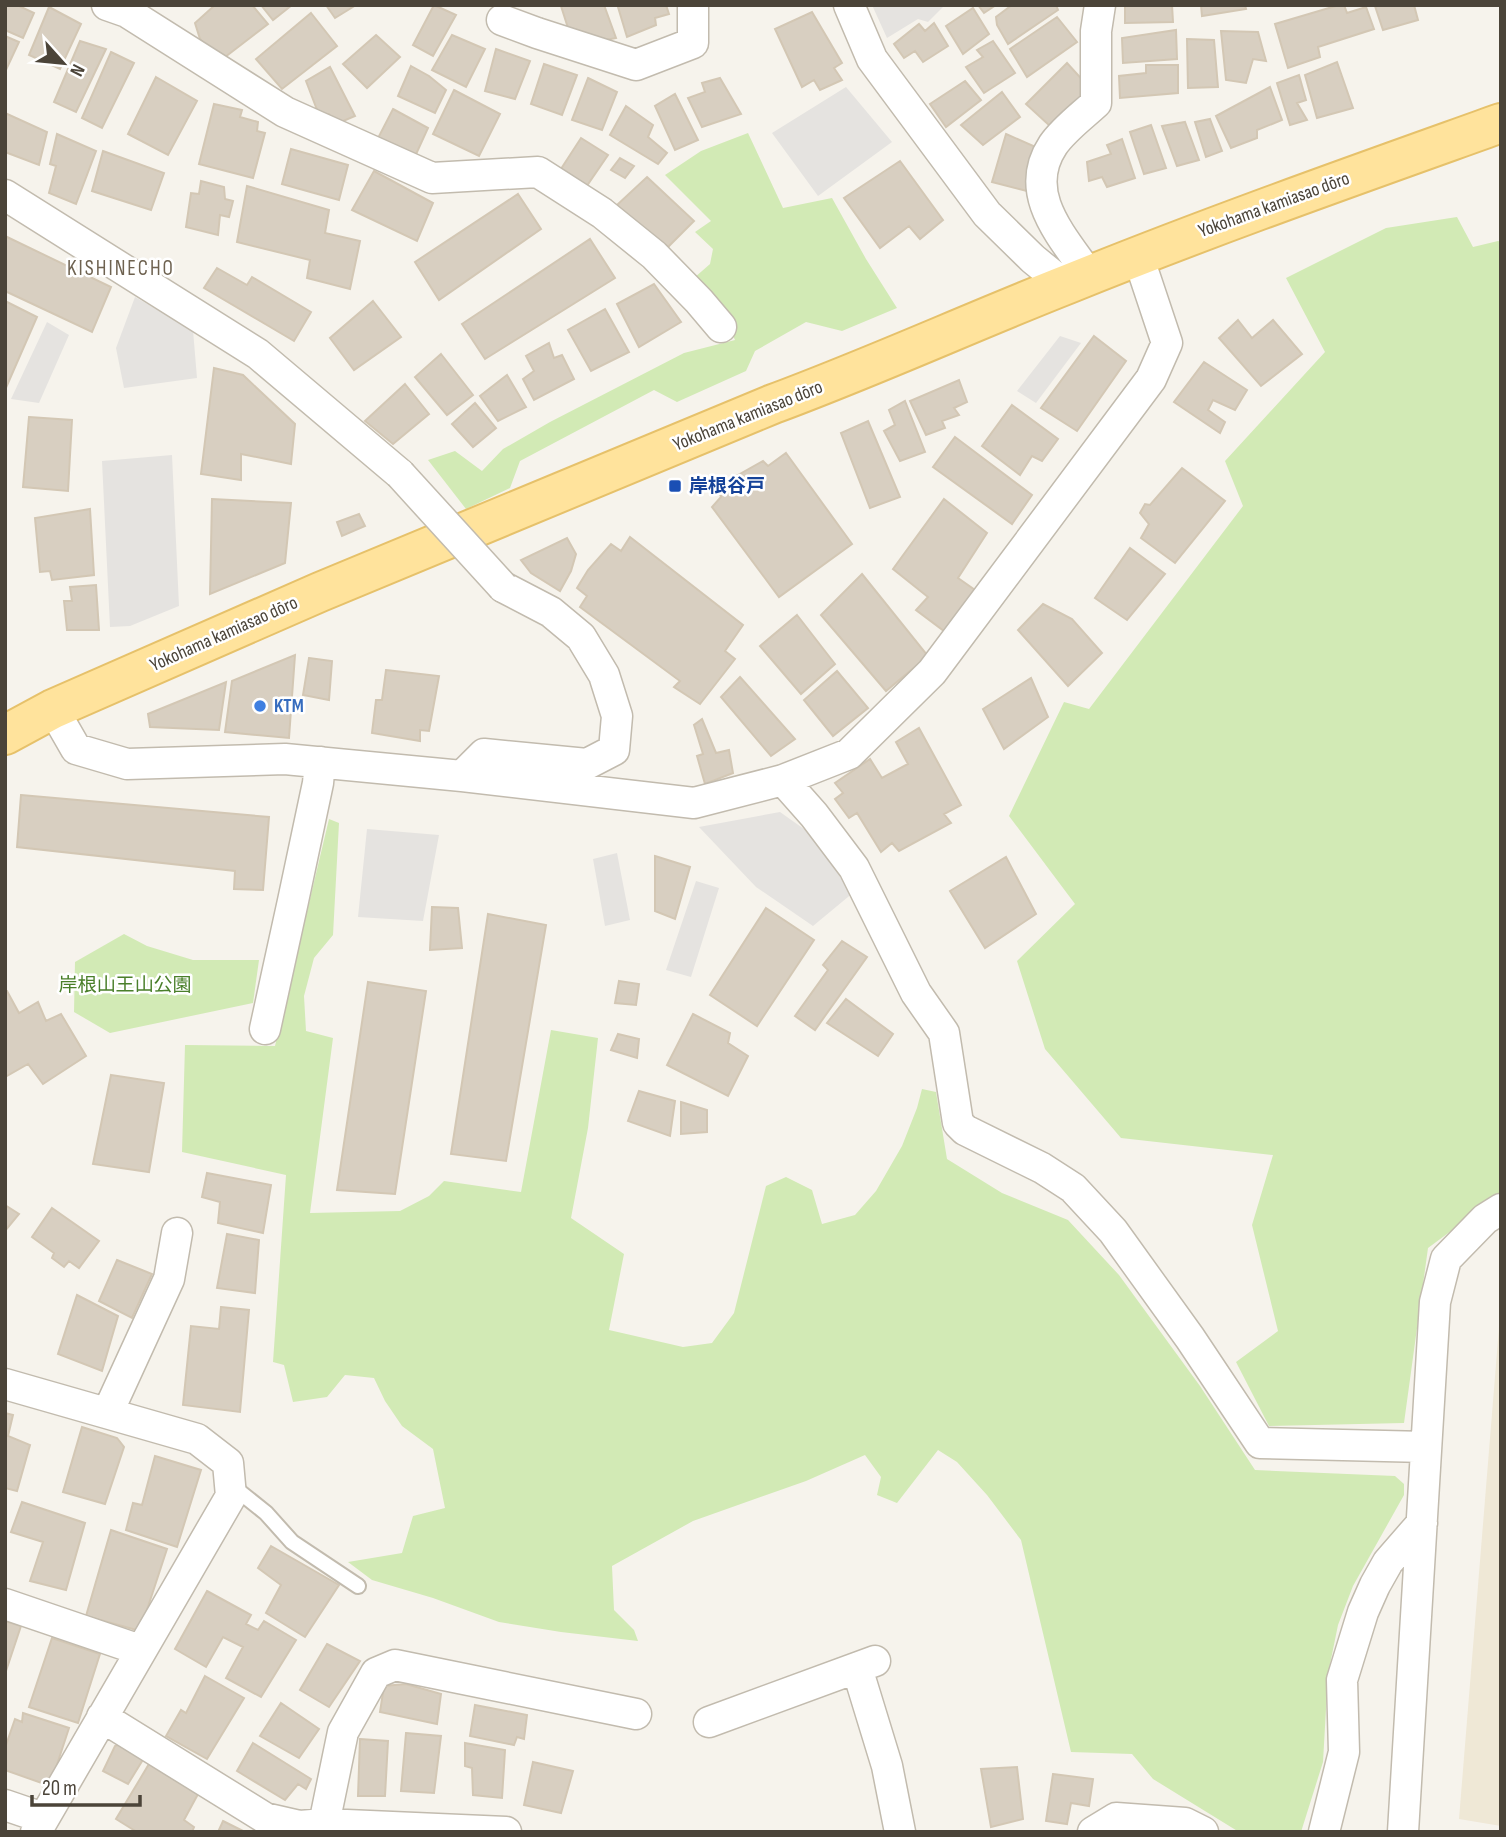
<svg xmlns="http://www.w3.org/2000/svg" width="1506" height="1837" font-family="'Sofia Sans Condensed','Noto Sans JP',sans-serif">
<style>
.education{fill:#efe8d6}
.green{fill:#d2eab5}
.parking{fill:#e5e3e0}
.building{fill:#d8cfc1;stroke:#d3c7b4;stroke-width:2}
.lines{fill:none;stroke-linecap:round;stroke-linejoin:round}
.lane-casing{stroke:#c2bbae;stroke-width:18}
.street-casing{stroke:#c2bbae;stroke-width:33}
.primary-casing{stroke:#e6c16a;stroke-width:42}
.lane{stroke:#fff;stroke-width:14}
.street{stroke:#fff;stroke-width:30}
.primary{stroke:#ffe39c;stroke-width:38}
.street-bridge-casing{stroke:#c2bbae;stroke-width:33;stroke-linecap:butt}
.street-bridge{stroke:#fff;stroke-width:30}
.transit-dot{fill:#1a4fb4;stroke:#fff;stroke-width:2.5}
.shop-dot{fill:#3f7fe0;stroke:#fff;stroke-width:2.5}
.labels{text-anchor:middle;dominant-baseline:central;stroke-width:5;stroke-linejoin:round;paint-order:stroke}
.street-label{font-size:19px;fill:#4b4439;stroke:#fff}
.transit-label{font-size:19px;font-weight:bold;fill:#164399;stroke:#fff;text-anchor:start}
.shop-label{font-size:19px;font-weight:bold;fill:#366cbe;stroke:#fff;text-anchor:start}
.park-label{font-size:19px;fill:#4a7f2a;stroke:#fff}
.neighbourhood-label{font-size:21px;letter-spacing:2px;fill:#6e6250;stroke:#fff}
</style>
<rect width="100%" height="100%" fill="#f6f3ec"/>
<path class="education" d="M1501 1303V1826L1459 1819Z"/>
<path class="green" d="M748 133 783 208 832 198 866 259 897 308 842 331 806 322 755 351 746 371 677 402 654 390 520 461 510 488 466 509 428 460 455 451 482 471 503 449 550 422 684 353 735 340 723 314 694 278 710 264 713 249 695 232 711 221 665 175 701 151Z
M1457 217 1473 247 1498 241 1501 242V1194L1428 1248 1404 1423 1269 1426 1236 1362 1278 1331 1252 1225 1273 1155 1121 1138 1045 1049 1017 961 1075 904 1009 816 1064 702 1089 709 1243 506 1225 461 1325 352 1286 278 1386 228Z
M329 819 339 823 333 935 314 958 304 996 306 1031 333 1038 310 1213 400 1211 429 1196 444 1181 521 1192 551 1030 598 1038 588 1128 571 1218 624 1254 609 1330 683 1347 712 1343 734 1313 766 1186 786 1177 812 1190 822 1224 855 1215 876 1191 902 1146 917 1108 922 1089 936 1092 947 1159 1002 1193 1068 1220 1119 1275 1200 1386 1255 1470 1395 1476 1404 1484V1495L1353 1586 1338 1625 1328 1674 1323 1762 1301 1832H1239L1153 1779 1132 1754 1071 1752 1021 1540 987 1495 957 1462 938 1450 897 1503 877 1495 881 1477 865 1455 806 1481 693 1521 612 1566 614 1610 634 1630 638 1641 561 1632 499 1622 433 1598 372 1580 348 1562 402 1553 413 1516 445 1508 433 1449 402 1426 385 1401 374 1378 345 1375 327 1397 293 1402 284 1365 273 1362 286 1175 182 1152 185 1045 275 1046Z
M124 934 147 946 193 960H259L253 1003 110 1033 74 1012 75 962Z"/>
<path class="parking" d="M872 5H945L928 22 918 19 887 38Z
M846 87 892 142 818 196 772 133Z
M135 297 193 330 197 378 124 388 116 348Z
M47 322 69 335 39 403 11 399Z
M1060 336 1081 343 1036 403 1017 391Z
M172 455 179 606 130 626 110 627 102 461Z
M780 812 811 834 854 892 813 926 756 887 699 827Z
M367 829 439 835 423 921 358 917Z
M617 853 630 920 605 926 593 859Z
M696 881 719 888 691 977 666 970Z"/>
<path class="building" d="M5 5H17L34 13 23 38 5 30Z
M215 5H252L268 24 220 61 200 39 195 23Z
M261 5H292L273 20Z
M326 5H356L335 18Z
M434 5 456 15 433 56 413 45Z
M563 5H604L616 38 606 40 568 28 561 6Z
M622 5H666L669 14 655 18 656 25 627 37 618 7Z
M978 5H996L984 13Z
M1012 5H1056L1058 10 1008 44 997 25 996 17Z
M1125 5H1172L1173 22 1125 23Z
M1201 5H1245L1246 9 1202 16Z
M1339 5H1344L1347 13 1366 7 1374 29 1318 47 1320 57 1288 68 1275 24Z
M1377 5H1414L1418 20 1383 30 1375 6Z
M49 7 81 24 60 69 29 55Z
M973 8 989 34 963 54 946 26Z
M812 12 842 63 834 68 842 80 820 90 814 80 802 87 775 29Z
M311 13 337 46 282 89 256 59Z
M1057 17 1077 42 1027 77 1010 49Z
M934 23 948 46 923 62 915 51 904 58 894 44 919 24 925 31Z
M1176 30 1177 59 1123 63 1122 38Z
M1221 31 1258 32 1266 61 1253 59 1246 83 1226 80Z
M376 35 400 57 367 88 343 64Z
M452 35 485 49 466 87 432 70Z
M5 36 19 42 5 72Z
M1187 39 1214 40 1218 87 1188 88Z
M80 41 106 49 76 112 54 102Z
M993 41 1015 73 984 93 966 67 983 57 977 50Z
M496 49 530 61 515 99 485 91Z
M111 52 134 63 102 128 82 118Z
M1337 62 1353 108 1317 118 1305 75Z
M1067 63 1088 86 1085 95 1051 127 1026 104Z
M544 64 577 75 562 115 531 104Z
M1146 65H1178V93L1120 98 1119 76 1146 73Z
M411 66 429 76 446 90 435 113 398 96Z
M330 67 355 116 334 125 329 114 319 115 306 81Z
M1299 75 1306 100 1297 103 1307 120 1290 125 1277 83Z
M156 77 197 101 168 155 128 134Z
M588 78 617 92 602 130 572 120Z
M720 78 741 114 702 127 688 98 705 92 702 83Z
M965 81 981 100 946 127 930 104Z
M1270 87 1282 120 1257 130V138L1231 148 1216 116Z
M454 90 500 114 479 156 433 134Z
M1002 92 1020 117 983 145 961 125Z
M675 94 698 140 675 150 655 106Z
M214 104 242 110 240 117 258 122 257 131 265 133 253 178 199 164Z
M626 106 653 125 648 137 667 153 658 164 610 135Z
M393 109 428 128 413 161 376 142Z
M5 113 47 132 39 165 5 152Z
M1210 119 1222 151 1206 157 1195 122Z
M1185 122 1199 160 1177 166 1162 126Z
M1151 125 1166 168 1144 174 1130 132Z
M57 134 96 151 76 204 49 193 56 166 50 164Z
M1006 134 1038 148 1027 191 992 182Z
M581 138 608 155 584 190 559 172Z
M1122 139 1135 178 1107 187 1102 177 1089 181 1087 162 1111 154 1107 145Z
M291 149 348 165 339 200 282 184Z
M103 151 164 173 151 210 92 191Z
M620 158 634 166 625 178 611 170Z
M900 161 943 220 920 239 909 226 880 248 844 198Z
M374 171 433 203 417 241 352 210Z
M647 177 694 221 665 250 617 205Z
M201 181 224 187 225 199 233 201 229 217 220 215 218 235 186 227 191 193 199 194Z
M247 186 329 210 325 233 360 241 350 289 307 278 310 260 237 242Z
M518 194 541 229 439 300 415 262Z
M5 236 111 287 92 332 5 291Z
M590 239 615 278 485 359 462 324Z
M217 268 247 285 252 277 311 312 294 341 204 288Z
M654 284 681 322 639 347 617 304Z
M5 301 37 317 5 390Z
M373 301 401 337 354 370 330 338Z
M605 309 629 352 591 371 568 330Z
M1238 320 1252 338 1273 320 1302 354 1261 386 1219 338Z
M1094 336 1126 361 1077 431 1041 408Z
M549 343 554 358 562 355 574 379 534 400 523 379 534 371 526 356Z
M441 354 473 395 447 415 415 377Z
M1204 362 1247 390 1235 410 1213 400 1208 410 1225 422 1220 433 1174 402Z
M214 368 243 375 295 424 291 464 241 454V480L201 474Z
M507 375 526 407 498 421 480 396Z
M959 380 967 402 954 408 959 415 942 421 945 428 926 435 910 401Z
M405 384 429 414 393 444 365 421Z
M905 401 925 452 900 461 884 431 895 425 889 410Z
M475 403 496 428 473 447 452 424Z
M1012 405 1058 439 1042 461 1032 456 1020 475 982 446Z
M29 417 72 420 68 491 23 487Z
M868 421 900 497 870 508 841 433Z
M955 437 1032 495 1012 524 933 467Z
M786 453 852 544 779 597 712 507 721 497 717 487 763 461 768 466Z
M1182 468 1225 501 1175 563 1141 538 1149 524 1140 513 1145 504 1150 505Z
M212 499 291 503 285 563 210 594Z
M944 499 987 533 958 578 975 590 944 631 916 610 928 597 893 569Z
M90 509 94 575 52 580 50 571 40 572 35 518Z
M359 514 365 526 342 536 337 522Z
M630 537 743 625 725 651 735 659 700 704 674 687 680 681 580 607 587 596 577 588 588 570 611 544 621 551Z
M567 538 576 554 571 571 560 591 531 573 521 560Z
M1130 548 1165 574 1127 620 1095 598Z
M862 574 928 656 886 691 821 615Z
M96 585 99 630H67L64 601H72L70 587Z
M1043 604 1072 619 1102 653 1068 686 1018 630Z
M797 615 835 664 801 694 760 646Z
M295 655 289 738 225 732 232 681Z
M309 658 332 661 329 700 303 695Z
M386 670 439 676 429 731 420 730V741L372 733 376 700H382Z
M837 671 868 708 833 736 804 700Z
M740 677 795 739 771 756 721 697Z
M1031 678 1048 717 1004 749 983 709Z
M226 682 219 730 150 727 148 714Z
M702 719 716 753 729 750 733 773 705 784 697 756 703 754 694 725Z
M919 728 961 805 944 814 951 823 899 851 892 843 881 852 857 813 849 818 835 799 843 793 835 783 870 759 882 778 908 764 896 742Z
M21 795 269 817 263 890 234 889 235 871 17 847Z
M655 856 690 867 675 919 655 911Z
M1006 857 1036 914 985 948 950 891Z
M432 907 458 908 462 948 430 950Z
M766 908 814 940 757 1026 710 995Z
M488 914 546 925 506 1161 451 1154Z
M842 941 867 957 815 1030 795 1016 828 970 823 965Z
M619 981 639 984 636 1005 615 1003Z
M368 982 426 991 395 1194 337 1190Z
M5 991H7L19 1013 38 1002 46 1021 61 1014 86 1056 43 1084 28 1064 5 1077Z
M846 999 893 1034 878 1056 827 1023Z
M693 1014 730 1033 728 1043 748 1056 728 1096 667 1065Z
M618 1034 639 1039 637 1058 611 1050Z
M111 1075 164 1083 149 1172 93 1164Z
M639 1091 675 1101 670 1136 628 1121Z
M681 1102 707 1110V1132L681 1134Z
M207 1173 271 1185 263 1233 218 1223 220 1202 202 1197Z
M5 1205 19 1214 5 1231Z
M52 1208 99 1241 79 1268 69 1261 64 1267 52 1258 54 1253 32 1237Z
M227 1234 259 1240 255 1293 217 1288Z
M117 1260 152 1274 132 1318 99 1301Z
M77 1295 118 1316 102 1371 58 1354Z
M221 1307 249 1310 240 1412 183 1405 191 1326 219 1329Z
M5 1413 13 1415 8 1436 30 1445 17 1491 5 1488Z
M82 1427 117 1438 124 1447 105 1504 63 1492Z
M155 1456 201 1470 177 1547 126 1530 133 1503 142 1505Z
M22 1502 85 1523 66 1590 30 1581 43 1542 11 1532Z
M111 1530 167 1549 140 1631 86 1616Z
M271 1546 339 1585 305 1637 266 1613 281 1585 258 1568Z
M207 1591 251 1615 246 1624 258 1630 264 1621 296 1640 261 1697 226 1678 243 1647 223 1637 206 1667 175 1649Z
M5 1621 21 1626 5 1674Z
M52 1638 100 1654 78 1723 29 1707Z
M327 1644 360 1661 329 1707 300 1690Z
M205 1676 244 1698 207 1759 166 1736 181 1710 186 1713Z
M406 1684 441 1694 437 1724 380 1712 384 1686Z
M281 1703 319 1729 299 1758 260 1736Z
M475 1705 527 1715 524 1739 517 1737 514 1745 470 1736Z
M23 1713 69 1728 50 1786 5 1770V1748L15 1719 22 1722Z
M406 1733 441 1736 434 1793 401 1791Z
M360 1739 388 1741 385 1796H358Z
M124 1743 144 1758 128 1784 103 1771 115 1746Z
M253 1743 311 1779 306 1789 298 1784 285 1800 237 1771Z
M465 1743 505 1750 502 1798 473 1795 472 1768 465 1766Z
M533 1762 573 1771 561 1813 524 1805Z
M149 1764 198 1794 184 1820 194 1827 192 1832H137L116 1819Z
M1017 1767 1023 1819 991 1827 981 1769Z
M1053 1774 1093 1779 1089 1806 1071 1803 1067 1824 1046 1821Z
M223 1821 245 1832H218Z"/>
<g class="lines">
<g class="lane-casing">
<path id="lane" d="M231 1485 266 1513 292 1542 358 1586"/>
</g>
<g class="street-casing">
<path id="street" d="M107 5 127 12 285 112 432 178 538 172 602 213 654 255 699 301 721 327
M849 5 872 59 987 214 1033 259 1065 285
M502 20 537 33 636 65 693 43V5
M5 195 258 354 400 474
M1089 275C1062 236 1021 193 1053 145 1064 129 1082 116 1096 103V31L1100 5
M53 709 76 749 127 764 285 759 462 776 694 803 783 780 849 754 932 672 1151 379 1167 343 1138 256
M462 776 484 754 587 764 614 750 617 716 604 675 581 637 551 612 503 587
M783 780 814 815 854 868 916 993 944 1033 958 1123 965 1130 1042 1168 1073 1188 1113 1231 1190 1338 1260 1443 1426 1447
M265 1029 293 901 318 783 320 762
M5 1384 197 1439 228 1463 231 1496 36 1832
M108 1412 169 1279 177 1233
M5 1604 140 1650
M857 1668 887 1766 900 1832
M102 1717 265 1818 300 1826 324 1824 343 1732 376 1673 395 1665 636 1714
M709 1722 875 1661
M5 1805 43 1818
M324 1824 506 1832
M1093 1832 1116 1818 1185 1823 1203 1832
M1324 1832 1344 1752 1342 1680 1363 1612 1375 1585 1388 1562 1422 1523
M1403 1832 1435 1302 1446 1259 1485 1219 1501 1209"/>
</g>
<g class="primary-casing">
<path id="primary" d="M5 735 53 709 320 592 773 404C873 367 969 323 1068 284 1211 226 1356 175 1501 123"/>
</g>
<use href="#lane" class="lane"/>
<use href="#street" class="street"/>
<use href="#primary" class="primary"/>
<g class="street-bridge-casing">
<path id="street-bridge" d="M400 474 503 587"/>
</g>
<use href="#street-bridge" class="street-bridge"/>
</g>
<rect class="transit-dot" x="668" y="479" width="14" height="14" rx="3.5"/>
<circle class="shop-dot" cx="260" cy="706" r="7"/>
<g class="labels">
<g class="street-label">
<text transform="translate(1274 205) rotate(-20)">Yokohama kamiasao dōro</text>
<text transform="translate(748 416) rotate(-22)">Yokohama kamiasao dōro</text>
<text transform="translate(224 634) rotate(-24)">Yokohama kamiasao dōro</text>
</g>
<g class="transit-label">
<text x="689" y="486">岸根谷戸</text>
</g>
<g class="shop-label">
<text x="274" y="706">KTM</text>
</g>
<g class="park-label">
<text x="125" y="985">岸根山王山公園</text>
</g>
<g class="neighbourhood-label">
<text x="121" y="268">KISHINECHO</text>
</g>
</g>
<rect width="1506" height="1837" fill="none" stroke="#4b4439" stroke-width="14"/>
<g transform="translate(63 63) rotate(117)" stroke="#ffffff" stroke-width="5" paint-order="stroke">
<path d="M0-5L12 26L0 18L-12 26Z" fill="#4b4439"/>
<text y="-10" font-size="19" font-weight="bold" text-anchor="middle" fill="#4b4439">N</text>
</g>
<path d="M32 1795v10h108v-10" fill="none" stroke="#4b4439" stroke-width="3.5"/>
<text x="42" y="1795" font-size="21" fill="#4b4439" stroke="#ffffff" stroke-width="5" paint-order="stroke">20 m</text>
</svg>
